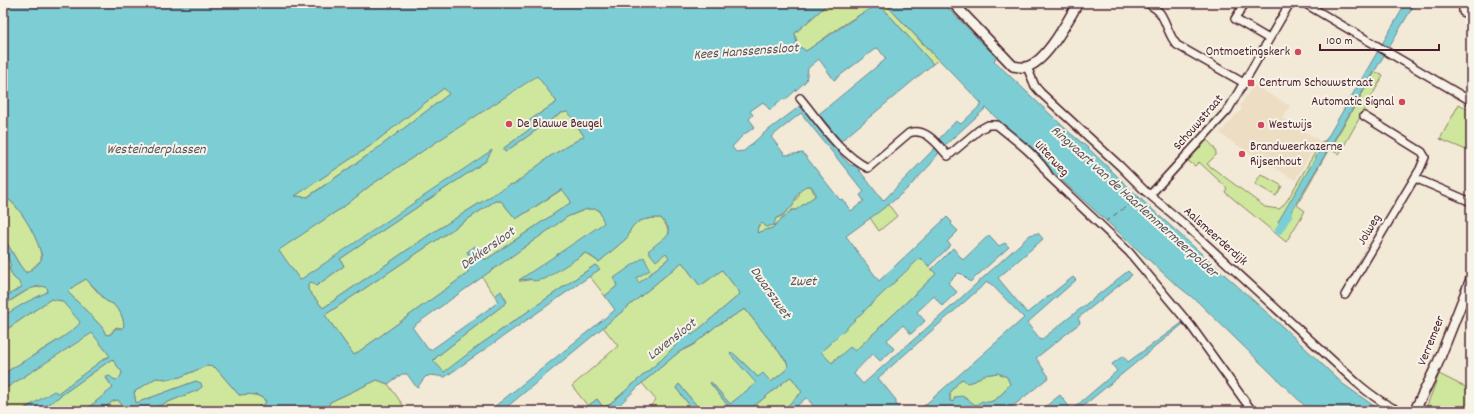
<svg xmlns="http://www.w3.org/2000/svg" width="1474" height="414" font-family="Dekko,sans-serif">
<style>
.built{fill:#ecddc3}
.green{fill:#cfe79d;stroke:#8c8364}
.water{fill:#7dced4;stroke:#698890;fill-rule:evenodd}
.lines{fill:none;stroke-linecap:round;stroke-linejoin:round}
.canal{stroke:#7dced4;stroke-width:8}
.ferry{stroke:#59545e;stroke-width:1;stroke-dasharray:5 4;stroke-linecap:butt}
.minor-casing{stroke:#4a1f2b;stroke-width:10}
.tertiary-casing{stroke:#4a1f2b;stroke-width:12}
.minor{stroke:#f7f3e8;stroke-width:7}
.tertiary{stroke:#f7f3e8;stroke-width:9}
.poi-dot{fill:#d1495b;stroke:#f7f3e8;stroke-width:1.5}
.labels{text-anchor:middle;dominant-baseline:central;stroke-width:4;stroke-linejoin:round;paint-order:stroke}
.poi-label{font-size:13px;fill:#4a1f2b;stroke:#f7f3e8;text-anchor:start}
.street-label{font-size:13px;fill:#4a1f2b;stroke:#f7f3e8}
.water-label{font-size:14px;font-style:italic;fill:#59545e;stroke:#f7f3e8}
</style>
<rect width="100%" height="100%" fill="#f2e9d7"/>
<filter id="ink" filterUnits="userSpaceOnUse"><feTurbulence type="fractalNoise" baseFrequency=".025" numOctaves="2"/><feDisplacementMap in="SourceGraphic" scale="8" xChannelSelector="R" yChannelSelector="G"/><feConvolveMatrix kernelMatrix="1 2 1 2 8 2 1 2 1" color-interpolation-filters="sRGB"/></filter>
<g filter="url(#ink)">
<path class="built" d="M1253 85 1290 106 1282 118 1319 140 1295 180 1232 142 1220 133 1237 114 1239 113 1242 108 1240 106Z"/>
<path class="green" d="M829 3H885L893 12 938 60 933 64 882 7C863 7 823 40 806 51L797 45 795 33Z
M1375 72 1382 74 1383 76 1341 151 1339 154 1329 149 1297 205 1305 211 1286 242 1225 192 1227 188 1199 162 1195 166 1188 161 1207 140C1212 145 1216 148 1216 155L1207 164 1265 207 1278 209 1281 208 1288 199 1321 142 1326 140 1333 143Z
M537 75 557 102 530 120V129L504 148 505 152 561 113 568 112 584 136 549 157 516 183 507 186 432 233 323 308 308 290V284L311 282 316 286 344 266 340 259 486 161 300 280 278 250 346 205 371 185Z
M444 88 449 94 374 151 307 197 295 196 370 146Z
M1459 104 1471 111V152L1440 139Z
M1261 174 1282 186 1276 196 1255 184Z
M806 186H811L815 196 796 210H792L772 228 757 233C756 219 773 221 782 216 789 211 793 202 799 196 799 190 802 188 806 186Z
M563 189 571 201 570 203 487 259H484L475 247 467 252C474 262 474 263 468 273L354 355 325 315 495 201H501L516 219Z
M3 196C18 202 43 244 41 260L28 272H24L6 242 3 244Z
M888 204 897 216 879 231 870 218Z
M587 209H595L599 210 605 223 519 281C536 282 570 263 585 253L599 262 628 237C631 220 645 218 661 218 672 232 669 236 666 252L670 257 639 283 636 278 614 279 617 286 605 296 591 278 588 276 600 269 595 265 481 344 444 373 433 361 439 355 507 302 501 292 495 296 482 277 567 217Z
M3 247 10 259 11 266 9 268 13 277 19 282 22 287 3 298Z
M920 257 936 274 855 351 836 358 832 363 821 352Z
M682 262 700 286 722 270 740 293 739 295 692 335 689 332 662 359 609 405 603 407 597 399 588 406 572 386 618 346 603 327Z
M86 279 106 301 113 304 120 312 123 319 124 326 122 328 116 327 113 330 111 334 106 335 102 327 68 292 74 286Z
M42 286 48 288V292L25 303 7 314 3 310 4 305 31 288 41 287Z
M51 299 62 301 80 320V324L68 334 3 374V332Z
M745 309 787 362 788 367 786 370 771 382 758 377 732 352 730 354 757 383 730 404 711 382 710 383 732 411H701L679 384 676 388 694 411H645L656 400 642 383 679 352 693 345 716 326Z
M92 332 110 356 105 358 58 393 28 406 21 411H3V390Z
M112 359 122 372 121 376 117 380 106 378 113 388 84 411H39Z
M206 366 215 367 239 395C249 394 259 393 266 402L265 403 254 411H146L198 390 196 381 136 403 134 392 156 378 168 379 180 377Z
M998 373 1007 377 1010 384C992 409 978 407 950 401V393L960 380 964 379 975 381 983 375Z
M1439 374 1471 390V411H1425Z
M790 377 792 378 802 392 782 411H748Z
M377 380 388 384 407 411H327L330 402Z
M118 400 127 411H101L113 401Z"/>
<path class="water" d="M3 3H829L795 33 797 45 806 51 861 14 879 4 933 64 841 141 819 114 886 59 878 48 875 49 834 80 819 59 808 68 806 81 785 100 783 99 770 110 763 102 750 111 753 115 749 119 755 127 743 135 732 147 736 152 744 151 763 134 803 104 829 136 826 139 850 165 856 166 883 201 936 147 938 140 956 121 961 124 982 104 893 12 885 3H943L996 57 994 61 1070 133 1087 147 1144 202 1284 328 1343 384 1381 411H1306L1308 409 1198 302 1173 282 1055 174 986 108 943 147 930 165 908 188 892 202 846 236 879 281 947 217 952 222 951 224 958 231 947 242 951 245 929 266 920 258 821 352 832 363 850 347 855 351 936 274 932 269 953 248 963 260 989 235 999 246 1005 243 1009 247 970 282 962 274 958 273 948 283 957 292 942 306 934 296 917 312 925 321 911 334 903 325 887 340 894 349 880 361 873 354C869 357 856 370 854 374L863 384 952 306 1030 235 1038 233 1043 239 998 278 1027 313 1073 277 1076 280 1027 323 1041 340 1128 271 1132 275 1078 318 1080 323 1036 358 1049 377 1007 411H918L1024 318 991 284 987 282 878 378 896 400V404L901 411H817L808 399 806 398 791 411H782L802 392 792 378 790 377 748 411H732L710 383 711 382 730 404 756 383 730 354 732 352 758 377 763 373 771 382 786 370 788 367 787 362 745 309 716 326 693 345 679 352 642 383 613 411H593L588 406 597 399 603 407 609 405 662 359 689 332 692 335 739 295 740 293 722 270 700 286 682 262 502 411H489L615 310 605 296 617 286 614 278 644 257 650 270 636 278 639 283 669 258 666 253 656 261 648 251 669 234 668 227 661 218C646 218 631 220 628 237L599 262 588 254 585 253 545 279 534 281 530 279 519 280 604 223 599 210C588 206 577 213 567 217L412 327 428 349 431 350 497 303 498 302 495 296 501 291 507 302 439 355 433 360 444 372 481 344 595 265 600 269 445 377 431 375 425 377 417 388 407 374H402L388 384 377 380 330 402 327 411H306L302 407 299 406 285 411H254L265 403 266 401C259 393 249 394 239 395L215 367 206 366 180 377 168 379 156 378 134 392 136 403 196 381 201 383 202 387 198 390 146 411H127L118 400 113 401 101 411H84L113 388 106 377 110 376 113 379 117 380 121 376 122 372 112 359 39 411H21L54 391 58 393 105 358H107L110 356 92 333 3 390V374C15 366 78 331 80 322L62 301 51 299 3 332V313L6 314 8 313 25 303 47 292 48 289C38 279 13 299 3 306V298L22 287 19 282 13 277 9 268 11 266C9 258 3 251 3 244L7 243 19 264 26 273C32 270 41 263 42 257 39 241 19 202 3 196ZM537 76 557 102 530 120V129L504 148 505 152 561 113 568 112 584 136 549 157 516 183 507 186 432 233 323 308 308 290V284L311 282 316 286 344 266 340 259 486 161 492 150 300 280 279 250 346 205 371 185ZM444 88 449 94 374 151 308 197 295 196 370 146ZM801 113 864 192 860 195 864 201 851 211 842 199 840 200 803 153 785 155 771 137ZM806 186H811L815 192V196L796 210H792L772 228 757 233 758 226 762 223 766 227 774 225 776 218 781 216 793 206C794 199 800 189 806 186ZM562 189 571 201 570 203 487 259H484L475 246 467 252 473 261V265L467 269 468 273 354 355 325 315 495 201H501L516 219ZM86 279 97 290 106 301 113 304 120 312 123 319 124 326 121 329 116 328 111 334 106 335 102 327 68 292 74 286ZM998 373 1007 377 1010 384C1003 393 994 406 982 401L976 405 962 396 955 397 953 402 950 401V393L960 380 963 379 967 383 975 381 983 375Z
M1406 3H1415L1284 224 1278 222Z
M1182 323 1183 324 1077 411H1040L1060 395 1071 409 1075 407 1117 371 1112 364 1123 356 1128 362Z
M679 384 701 411H694L676 388Z"/>
<g class="lines">
<path class="canal" d="M1279 230 1288 215"/>
<path class="ferry" d="M1106 221 1140 197"/>
<g class="minor-casing">
<path id="minor" d="M1147 3C1151 6 1156 8 1160 13 1167 23 1168 35 1177 45L1244 83
M1245 3 1235 19 1269 39
M1304 3 1471 101
M1463 3V12L1471 16
M1027 67 1035 86 1041 93 1120 166 1145 191 1182 222 1357 383C1370 394 1384 405 1400 411
M800 98C820 122 839 153 868 168L909 133C926 127 938 145 948 156L979 130 988 125H997C1013 138 1040 158 1049 176L1129 252 1191 326 1252 411
M1415 178 1471 202
M1150 195 1228 110 1290 3
M1345 295 1420 169 1425 157 1422 152 1364 116"/>
</g>
<g class="tertiary-casing">
<path id="tertiary" d="M953 3 1013 66C1018 67 1021 68 1026 67 1046 63 1068 20 1078 3
M1416 411 1417 406 1437 365 1471 279"/>
</g>
<use href="#minor" class="minor"/>
<use href="#tertiary" class="tertiary"/>
</g>
</g>
<g class="poi-dot">
<circle cx="1298" cy="52" r="4"/>
<rect x="1247" y="79" width="8" height="8" rx="2"/>
<circle cx="1402" cy="102" r="4"/>
<circle cx="509" cy="124" r="4"/>
<circle cx="1261" cy="125" r="4"/>
<circle cx="1242" cy="154" r="4"/>
</g>
<g class="labels">
<g class="poi-label">
<text x="1290" y="52" text-anchor="end">Ontmoetingskerk</text>
<text x="1259" y="83">Centrum Schouwstraat</text>
<text x="1394" y="102" text-anchor="end">Automatic Signal</text>
<text x="517" y="124">De Blauwe Beugel</text>
<text x="1269" y="125">Westwijs</text>
<text x="1250" y="147">Brandweerkazerne<tspan x="1250" dy="15">Rijsenhout</tspan></text>
</g>
<g class="street-label">
<text transform="translate(1199 123) rotate(-49)">Schouwstraat</text>
<text transform="translate(1051 159) rotate(47)">Uiterweg</text>
<text transform="translate(1370 230) rotate(-59)">Jolweg</text>
<text transform="translate(1215 237) rotate(42)">Aalsmeerderdijk</text>
<text transform="translate(1432 341) rotate(-68)">Verremeer</text>
</g>
<g class="water-label">
<text transform="translate(746 52) rotate(-4)">Kees Hanssenssloot</text>
<text x="156" y="150">Westeinderplassen</text>
<text transform="translate(1134 202) rotate(42)">Ringvaart van de Haarlemmermeerpolder</text>
<text transform="translate(488 249) rotate(-35)">Dekkersloot</text>
<text x="803" y="282">Zwet</text>
<text transform="translate(770 293) rotate(55)">Dwarszwet</text>
<text transform="translate(672 340) rotate(-38)">Lavensloot</text>
</g>
</g>
<rect width="1474" height="414" fill="none" stroke="#f7f3e8" stroke-width="16"/>
<rect x="8" y="8" width="1458" height="398" fill="none" stroke="#4a1f2b" stroke-width="1.5" filter="url(#ink)"/>
<path d="M1320 44v6h119v-6" fill="none" stroke="#4a1f2b" stroke-width="2"/>
<text x="1326" y="44" font-size="12" fill="#4a1f2b" stroke="#f7f3e8" stroke-width="3" paint-order="stroke">100 m</text>
</svg>
